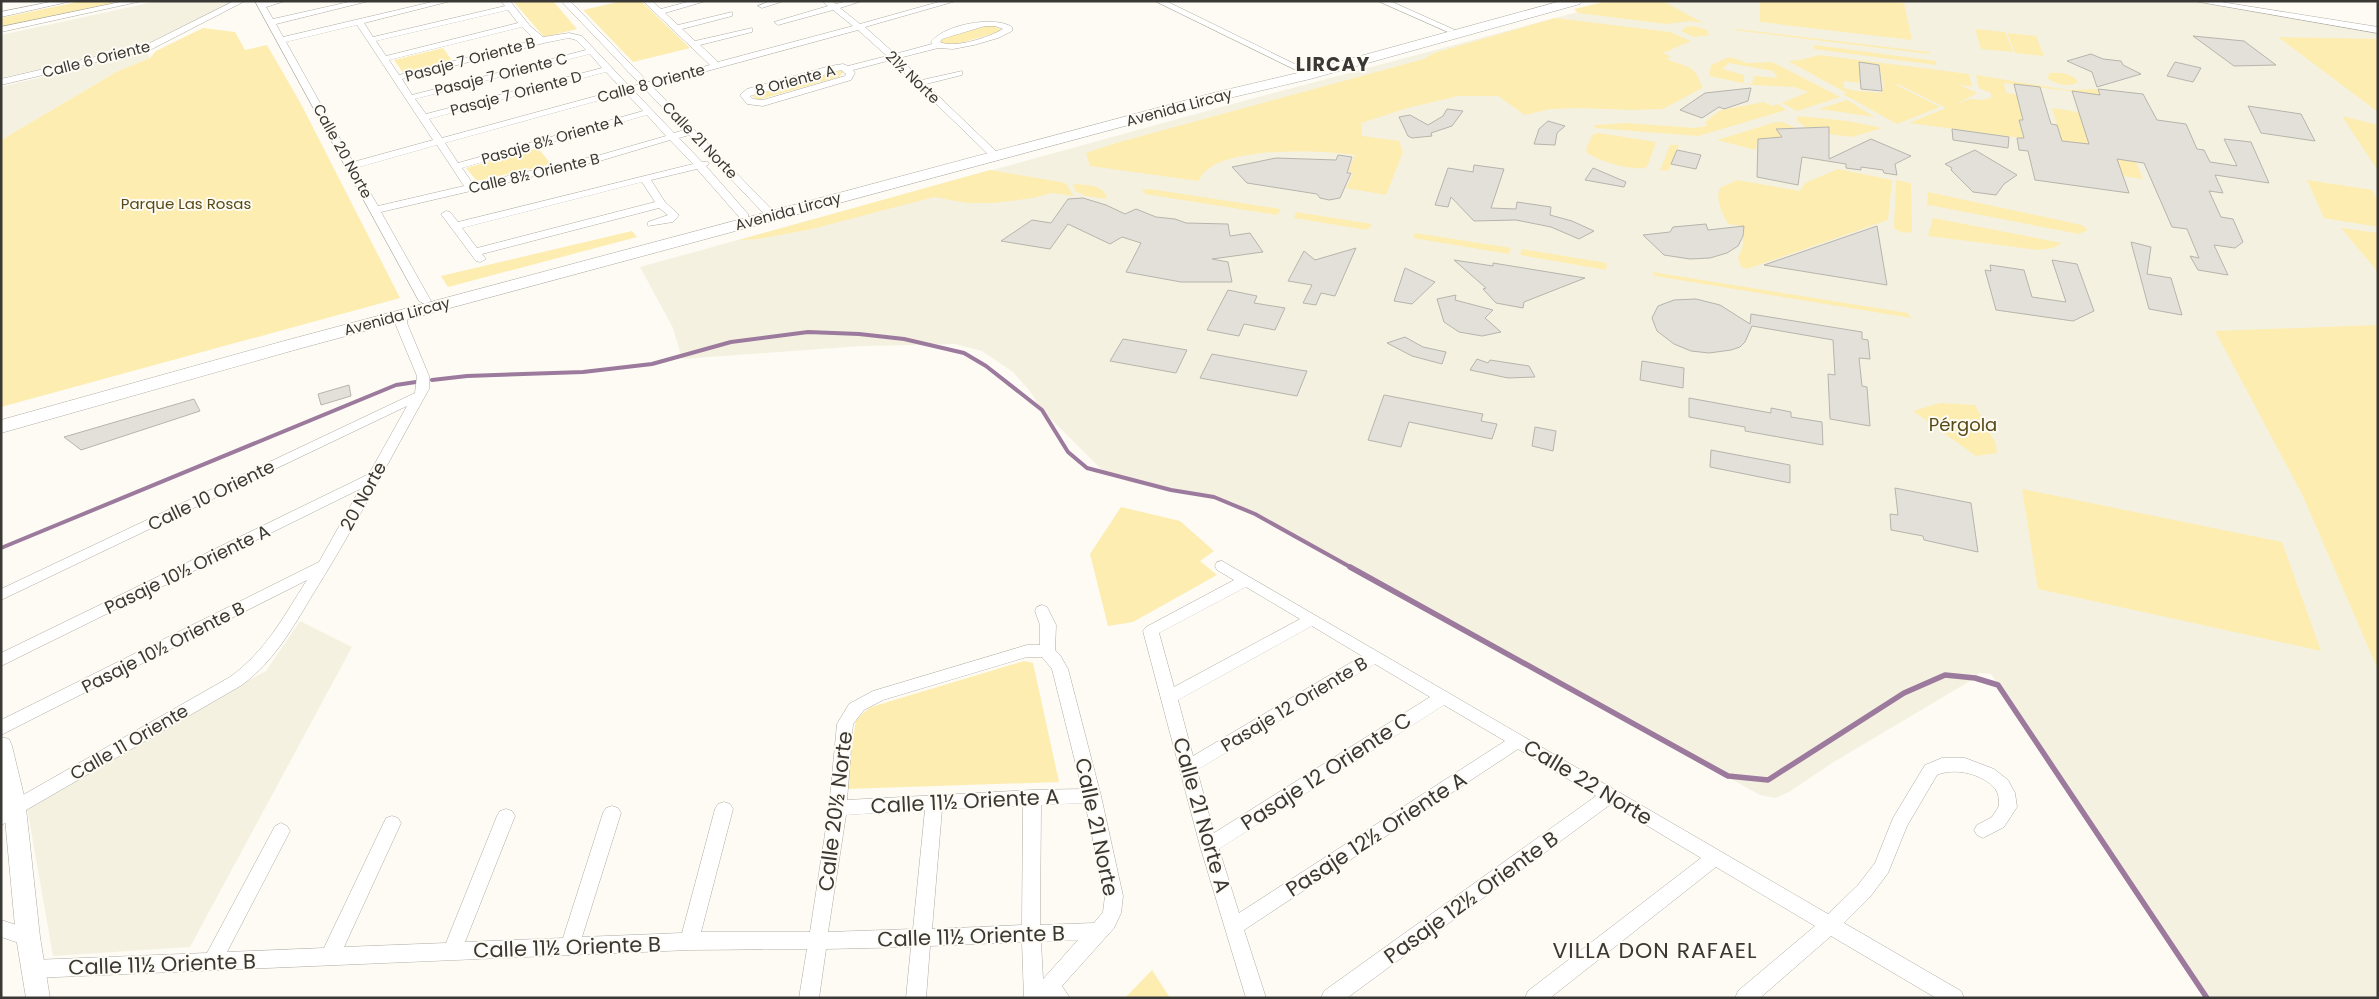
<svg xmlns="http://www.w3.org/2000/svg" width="2379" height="999" font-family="Poppins,sans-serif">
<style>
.built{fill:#f5f1e1}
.green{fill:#fdedb1;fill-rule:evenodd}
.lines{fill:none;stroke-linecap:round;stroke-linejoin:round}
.stream-far1{stroke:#9c7a9d;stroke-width:4}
.stream{stroke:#9c7a9d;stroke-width:5.5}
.building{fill:#e2e0d8;stroke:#b6b4ac}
.minor-casing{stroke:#aeaca4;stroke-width:1}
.tertiary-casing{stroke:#aeaca4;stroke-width:1}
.secondary-casing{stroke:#aeaca4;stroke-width:1}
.primary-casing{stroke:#aeaca4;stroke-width:1}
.minor{fill:#fff;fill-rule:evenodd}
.tertiary{fill:#fff;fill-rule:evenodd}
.secondary{fill:#fff;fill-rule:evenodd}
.primary{fill:#fff;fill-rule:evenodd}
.labels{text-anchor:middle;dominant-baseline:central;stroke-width:4;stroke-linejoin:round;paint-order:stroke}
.far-street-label{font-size:15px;fill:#393835;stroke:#fdfbf3}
.far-park-label{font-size:15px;fill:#574a16;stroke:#fdfbf3}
.park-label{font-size:18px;fill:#574a16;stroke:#fdfbf3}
.street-label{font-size:18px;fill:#393835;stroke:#fdfbf3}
.far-district-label{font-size:19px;font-weight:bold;letter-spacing:1px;fill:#393835;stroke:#fdfbf3}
.near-street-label{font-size:21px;fill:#393835;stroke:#fdfbf3}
.near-neighbourhood-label{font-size:22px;letter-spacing:1px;fill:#393835;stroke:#fdfbf3}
</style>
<rect width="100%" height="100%" fill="#fdfbf3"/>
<path class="built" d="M158 1 233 2 148 44 1 78V35Z
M1619 1H2191L2378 32V998H2206L1991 674 1979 673 1975 678 1832 763 1789 792 1775 798 1760 795 1233 502 1129 482 1104 472 1042 410 1029 390 1013 372 982 351 955 344 862 346 682 359 673 328 640 267 1214 109Z
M146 51 150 58 118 71 1 140V87Z
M300 621 352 647 190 947 53 956 26 802 266 671Z"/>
<path class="green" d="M82 1H125L1 28V18Z
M513 1H553L577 29 544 37Z
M622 1H641L690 48 633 62 583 10Z
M1608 1H1663L1703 23 1690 21 1666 24 1578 13 1574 9Z
M1760 1H1884L1904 3 1912 40 1760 22Z
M1555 18 1670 32 1691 41 1663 53 1671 57 1666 59C1686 67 1697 65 1702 88L1663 109 1633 110 1578 108 1550 109 1525 115 1498 96H1458L1407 108 1361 123 1362 136 1399 141 1403 152 1386 195 1346 188 1353 173 1348 171 1355 155C1320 150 1237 147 1208 169 1204 171 1201 177 1198 181L1090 166 1086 153 1116 143 1424 59 1434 53Z
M991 24 1003 31 953 45 939 43 943 37Z
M1694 26 1707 30 1709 35 1694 37 1681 31 1686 27Z
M203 28 235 32 245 50 267 45 301 104 400 298 1 407V140L118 71 150 58 156 51Z
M1736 29 1929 52 1930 54 1734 30Z
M1975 29 2005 32 2013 52 1981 49Z
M2007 33 2036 36 2044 56 2015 53Z
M2278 37 2378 39V112Z
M1814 45 1936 61V65L1814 49Z
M443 48 453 62 404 74 394 60Z
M1819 55 1969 74 1972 87 1958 84 1977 93 1955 105 1970 99 1982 100 1991 98V93L1979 88 1976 75 2067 90 2098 89 2101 98 2085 93 2004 83 2006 93 2023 95V120H2019L2021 127 2026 128 2029 139 1909 123 1946 108 1898 84 1896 85 1940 107 1897 124 1843 94 1847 93 1788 61 1800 60ZM1859 62 1879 65 1884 87 1881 93C1869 91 1856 92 1844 88V81L1861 83Z
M1729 57 1748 63 1772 62 1840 97 1797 111 1782 103 1808 92 1794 87 1752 85 1709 76 1711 65ZM1729 63 1773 71 1778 78 1754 76 1752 84 1744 83V75L1722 69Z
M845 70 839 77 758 100 749 94 828 71Z
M2050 73C2060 72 2073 73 2078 82 2069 88 2056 84 2047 78Z
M1847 100 1875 117 1819 109Z
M1764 102 1772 106 1778 104 1786 110 1698 136 1596 128 1594 125 1626 123 1694 128 1707 126 1705 122 1721 110Z
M2052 108 2078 112 2083 124 2101 127 2134 151 2062 141Z
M1799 116 1848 121 1882 128 1852 137 1829 134V127L1806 128 1796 120Z
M2342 116 2378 125V171Z
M1776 122H1783L1795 128 1776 129 1782 137 1758 139 1756 150 1717 140Z
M1599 133 1656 142 1647 167C1634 172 1599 161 1587 153L1586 149 1593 134Z
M1670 145H1679L1668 171 1660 170Z
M538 148 551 164 477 181 466 168Z
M2065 152 2136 162 2143 179 2046 165Z
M1838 169 1892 180 1888 220 1747 269 1741 267 1738 257C1745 248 1743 238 1741 226L1728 224C1722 213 1715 199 1720 188L1737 180 1800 191 1805 183Z
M990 170 1061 182 1066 184 1074 196 1052 193 1033 198 993 203H967L934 197 812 229 758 239 739 240Z
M1896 180 1911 183 1912 232 1903 233 1894 228Z
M2307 180 2372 190 2378 201V227L2324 218Z
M1073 184C1085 185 1105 184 1107 199L1086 196 1075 191Z
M1150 189 1281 209 1277 215 1145 194 1142 190Z
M1928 192 2082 225 2088 230 2079 234 1934 206 1927 205Z
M1296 212 1372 224 1367 230 1294 218Z
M1933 218 2062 243 2053 248 2037 250 1928 236Z
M2341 228 2378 233V272Z
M632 231 637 237 448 287 441 276Z
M1415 233 1511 248 1509 254 1413 238Z
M1522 249 1607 263 1606 270 1520 255Z
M1652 272 1908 313 1911 318 1655 276Z
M2378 325V670L2303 496 2215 331Z
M1940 403 1975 405 1996 444 1997 453 1976 456 1913 411Z
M2022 489 2282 542 2321 651 2038 589Z
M1121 507 1180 521 1214 551 1200 561 1217 575 1133 622 1108 626 1090 554Z
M1024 661 1033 663 1059 782 846 789 856 719 871 707Z
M1152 970 1170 998H1125Z"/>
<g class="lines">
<path class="stream-far1" d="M432 380 467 376 583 372 652 364 731 342 808 332 859 334 904 339 964 353 986 366 1042 410 1068 452 1087 468 1171 490 1214 497 1255 514 1352 568
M1 548 396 385 416 382"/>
<path class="stream" d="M1350 567 1728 776 1768 780 1904 693 1945 675 1975 678 1998 685 2207 998"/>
</g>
<path class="building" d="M2193 36 2244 41 2276 65 2234 66Z
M2091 54 2103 59 2121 61 2123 65 2141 74 2097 87 2092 72 2067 61Z
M1859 62 1879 65 1882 91 1861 89Z
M2175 62 2201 68 2193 82 2167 76Z
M2014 84 2040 87 2051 124 2057 125 2062 141 2089 144 2072 91 2100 95 2098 89 2143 94 2157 120 2186 124 2197 149 2204 150 2210 162 2237 166 2224 139 2251 142 2269 183 2215 175 2223 193 2209 191 2221 217 2233 219 2243 242 2235 248 2214 245 2228 275 2198 270 2190 256 2199 258 2187 229 2172 227 2144 163 2117 159 2129 193 2035 180 2028 151 2019 150 2017 138H2024L2019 120H2023Z
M1751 88 1748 101 1724 109 1719 107 1702 118 1680 110 1705 93Z
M2248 106 2301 114 2315 141 2261 133Z
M1447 109 1463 111 1452 126 1431 133 1432 136 1412 138 1408 136 1399 117 1410 115 1428 125 1443 116Z
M1548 121 1565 126 1557 133 1555 145 1534 144 1539 129Z
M1829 127V159L1871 139 1911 156 1895 164 1897 175 1884 173 1883 170 1861 167V170L1846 168V164L1802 157 1798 185 1757 177 1758 139 1782 137 1776 129Z
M1952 129 2009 137 2008 148 1953 140Z
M1677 150 1701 155 1696 169 1671 164Z
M1975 150 2017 175 2004 184 1996 195 1973 192 1951 170 1952 168 1945 164Z
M1338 155 1352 157 1347 173H1351L1340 198 1329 200 1320 198 1317 194 1247 183 1232 167 1276 158 1336 160Z
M1474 165 1504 169 1491 208 1516 209 1517 202 1551 207 1550 215 1572 221 1594 231 1579 239 1551 227 1516 220 1474 221 1451 197 1448 207 1435 205 1448 168 1473 172Z
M1593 168 1626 182 1624 187 1585 180Z
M1083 198 1106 205 1125 214 1136 209 1156 217 1175 219 1186 223 1228 224 1230 236 1250 233 1263 252 1212 259 1228 262 1232 282H1181L1126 272 1141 243 1122 237 1110 244 1068 224 1050 249 1001 241 1032 220 1051 223 1068 199Z
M1706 224 1708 230 1744 226 1743 236 1738 246 1727 253 1710 258 1690 259 1664 255 1643 235 1670 232 1673 227Z
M1877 226 1887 285 1764 265Z
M2131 242 2151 247 2147 274 2171 278 2182 315 2149 309Z
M1356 248 1335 296 1321 293 1316 305 1303 303 1312 285 1288 281 1304 251 1315 260Z
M1454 260 1493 266V263L1585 278 1524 302 1523 308 1496 303 1483 289 1486 288Z
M2052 260 2077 264 2094 311 2073 321 1996 310 1985 270 1991 271 1990 265 2024 270 2032 297 2066 302Z
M1405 268 1435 282 1412 304 1394 301Z
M1228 290 1257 296 1254 303 1285 308 1275 330 1244 324 1239 336 1207 330Z
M1456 295 1455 300 1493 310 1485 318 1501 332 1482 336 1459 332 1444 322 1437 299Z
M1696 299 1720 305 1750 324 1751 314 1862 332V339L1868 340 1870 359 1859 358 1862 386 1867 387 1870 426 1830 419 1828 374 1835 375 1833 340 1752 326 1745 342 1740 347 1731 350 1709 353 1691 351 1674 344 1657 331 1652 318 1658 306 1674 300Z
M1405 337 1423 347 1446 352 1442 364 1412 356 1387 343Z
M1123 339 1187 350 1176 373 1110 361Z
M1212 354 1300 370 1307 371 1297 396 1200 378Z
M1477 359 1488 363 1490 360 1529 366 1535 377 1508 378 1470 370Z
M1642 361 1684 368 1683 388 1640 380Z
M349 385 351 396 321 405 318 394Z
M1384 395 1483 414 1481 421 1497 424 1492 439 1409 422 1401 447 1368 440Z
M1689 398 1771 413V408L1791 412V417L1822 422 1823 445 1745 431V427L1689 417Z
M194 399 200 411 81 450 64 437Z
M1535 427 1556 431 1553 451 1532 446Z
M1711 450 1790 465V483L1710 467Z
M1895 488 1971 503 1978 552 1924 540 1923 536 1891 530 1890 514 1898 515Z"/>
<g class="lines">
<g class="minor-casing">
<path id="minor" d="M55 1H72L1 17V12Z
M125 1H142L1 32V27Z
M234 1H245L152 49 1 85V79L146 45Z
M255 1H285L266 7 273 19 353 1H369L276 24 283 37 436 1H451L364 23 373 37 505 6 501 1H510L530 26 543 37 569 33 582 36 630 87 640 84 561 1H570L648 82 710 65 643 1H652L661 9 691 1H706L665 13 678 25 732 12V16L682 29 695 41 752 28V32L700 45 718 62 853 26 833 10 778 25 774 22 828 6 822 1H831L836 4 848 1H862L840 8 860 24 942 1H956L865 27 895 54 932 44 931 42C943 25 994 15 1012 27V31L998 38 974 45 953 49 938 48 899 58 922 80 962 71V75L926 84 1001 156 996 159 992 158 891 60 853 70 855 73 851 80 763 106 747 104 740 95 747 89 830 66 843 64 848 66 887 56 858 30 652 86 776 214V218H768L689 135 679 138 702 162H708L709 164 706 166 748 214V218H740L697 169 651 180 665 202 679 215 673 222 648 226V222L668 215 659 208 482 254 486 259 480 262 476 261 441 214 446 211 450 212 458 222 693 164 670 140 603 160 381 212 431 301 425 304 419 301ZM508 10 518 23 386 56 376 41ZM357 25 433 140 353 162 286 42ZM985 26H995L1003 29C990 37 954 49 940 42L942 39ZM522 27 535 40 399 75 389 60ZM569 38 576 40 586 50 412 95 402 79 544 43ZM590 54 602 68 426 114 415 99ZM841 70 846 74 845 76 763 100 753 99 750 96ZM606 72 622 89 442 138 429 119ZM644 88 684 130 674 133 634 91ZM626 93 643 111 458 163 445 143ZM647 115 666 136 600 155 473 184 462 168ZM437 145 464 186 378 206 356 168ZM642 182 655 202 477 248 462 228Z
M770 1H784L762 8 758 6Z
M1155 1H1166L1305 69 1298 71Z
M1378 1H1390L1455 30 1448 32Z
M2194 1H2215L2378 27V33Z
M402 311 408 315 407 323 429 376V389C391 457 355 527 313 594 292 629 275 660 242 685L21 813 15 815 9 813 6 808 9 803 230 677C266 651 284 616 307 580L1 735V720L319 562 360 489 1 666V653L369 474 407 406 1 600V589L415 393 417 376 395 323 396 315Z
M1222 561 1828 914 1858 885 1875 863 1893 818 1925 765 1942 758H1965L1994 769 2008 780 2015 793 2017 807 2004 827 1983 838 1977 835 1974 830 1977 825 1992 817 1999 806C1999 801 1999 794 1996 790 1984 774 1955 767 1937 775L1907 826 1888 873 1870 897 1844 923 1961 991 1964 998H1936L1831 936 1760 998H1735L1738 991 1815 926 1716 867 1550 998H1525L1528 991 1701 858 1611 804 1347 998H1321L1324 991 1596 796 1518 749 1244 930 1266 998H1246L1200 846 1143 631 1146 627 1234 580 1217 570 1215 566 1217 562ZM1246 587 1300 619 1174 687 1159 633ZM1312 626 1362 656 1193 756 1178 700ZM1375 664 1430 697 1214 833 1197 770ZM1444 705 1505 741 1239 913 1219 849Z
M1042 605 1047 607 1056 625 1055 650 1060 655 1068 669 1101 796 1123 896 1121 913 1114 928 1062 986 1070 998H1024L1022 942 930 946 926 998H906L911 947 826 949 819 998H799L807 949 689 950 33 978 26 975 24 969 26 963 33 960 207 953 275 826 281 823 287 826 290 831 227 952 324 948 386 818 392 816 398 818 401 823 344 947 446 943 497 816 500 811 506 809 512 811 515 816 465 942 563 938 603 813 606 808 612 806 618 808 621 813 582 937 682 933 715 809 718 804 724 802 730 804 733 809 701 932H810L829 808 837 724 849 704 873 691 1027 645H1040V625L1035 611 1037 607ZM1027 657H1042L1052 669 1082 789 1032 790 847 800 853 724 864 710 883 700ZM1085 803 1105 896 1103 912 1094 923 1040 925 1041 805ZM1023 806 1022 925 932 929 942 809ZM925 810 913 929 828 932 846 815ZM1078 940 1044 978 1043 979 1041 942Z
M1 920 35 931 37 937 35 943 28 946 1 937Z"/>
</g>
<g class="tertiary-casing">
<path id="tertiary" d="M15 799 23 801 26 808 40 937 50 998H26L16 937 4 808 7 801Z"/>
</g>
<g class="secondary-casing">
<path id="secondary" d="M1 737 9 739 12 746 27 808 23 815 1 825Z"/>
</g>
<g class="primary-casing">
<path id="primary" d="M1561 1H1582L1580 4 1310 79 1225 99 298 349 1 433V420L284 341 1217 92 1302 72Z"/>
</g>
<use href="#minor" class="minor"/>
<use href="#tertiary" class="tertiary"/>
<use href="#secondary" class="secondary"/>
<use href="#primary" class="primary"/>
</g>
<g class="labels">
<g class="far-street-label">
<text transform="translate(96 59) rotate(-14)">Calle 6 Oriente</text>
<text transform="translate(470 59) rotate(-15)">Pasaje 7 Oriente B</text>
<text transform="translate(501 74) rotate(-14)">Pasaje 7 Oriente C</text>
<text transform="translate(913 77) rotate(44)">21½ Norte</text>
<text transform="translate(795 80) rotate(-15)">8 Oriente A</text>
<text transform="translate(651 83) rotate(-15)">Calle 8 Oriente</text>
<text transform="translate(516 93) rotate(-15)">Pasaje 7 Oriente D</text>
<text transform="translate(1179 107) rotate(-15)">Avenida Lircay</text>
<text transform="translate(552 139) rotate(-16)">Pasaje 8½ Oriente A</text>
<text transform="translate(700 140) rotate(46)">Calle 21 Norte</text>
<text transform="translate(343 151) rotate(61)">Calle 20 Norte</text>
<text transform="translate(534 173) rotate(-13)">Calle 8½ Oriente B</text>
<text transform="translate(788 211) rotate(-15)">Avenida Lircay</text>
<text transform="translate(397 316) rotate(-15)">Avenida Lircay</text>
</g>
<g class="far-park-label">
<text x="186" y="203">Parque Las Rosas</text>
</g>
<g class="park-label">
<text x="1963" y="424">Pérgola</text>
</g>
<g class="street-label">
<text transform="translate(211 495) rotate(-26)">Calle 10 Oriente</text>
<text transform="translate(363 496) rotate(-61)">20 Norte</text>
<text transform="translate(187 569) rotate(-26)">Pasaje 10½ Oriente A</text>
<text transform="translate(163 647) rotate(-27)">Pasaje 10½ Oriente B</text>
<text transform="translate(1294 704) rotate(-31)">Pasaje 12 Oriente B</text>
<text transform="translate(129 742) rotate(-30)">Calle 11 Oriente</text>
</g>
<g class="far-district-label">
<text x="1333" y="64">LIRCAY</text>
</g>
<g class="near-street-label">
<text transform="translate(1326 771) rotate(-33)">Pasaje 12 Oriente C</text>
<text transform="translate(1588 782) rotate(31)">Calle 22 Norte</text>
<text transform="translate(965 801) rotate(-3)">Calle 11½ Oriente A</text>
<text transform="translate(835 811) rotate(-83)">Calle 20½ Norte</text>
<text transform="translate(1202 815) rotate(74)">Calle 21 Norte A</text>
<text transform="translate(1097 827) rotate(78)">Calle 21 Norte</text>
<text transform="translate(1376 834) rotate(-33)">Pasaje 12½ Oriente A</text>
<text transform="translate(1471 897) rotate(-36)">Pasaje 12½ Oriente B</text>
<text transform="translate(971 936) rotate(-2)">Calle 11½ Oriente B</text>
<text transform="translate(567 947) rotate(-2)">Calle 11½ Oriente B</text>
<text transform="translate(162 964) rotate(-2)">Calle 11½ Oriente B</text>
</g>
<g class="near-neighbourhood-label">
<text x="1655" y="950">VILLA DON RAFAEL</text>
</g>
</g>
<rect width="2379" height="999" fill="none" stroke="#393835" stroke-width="5"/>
</svg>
